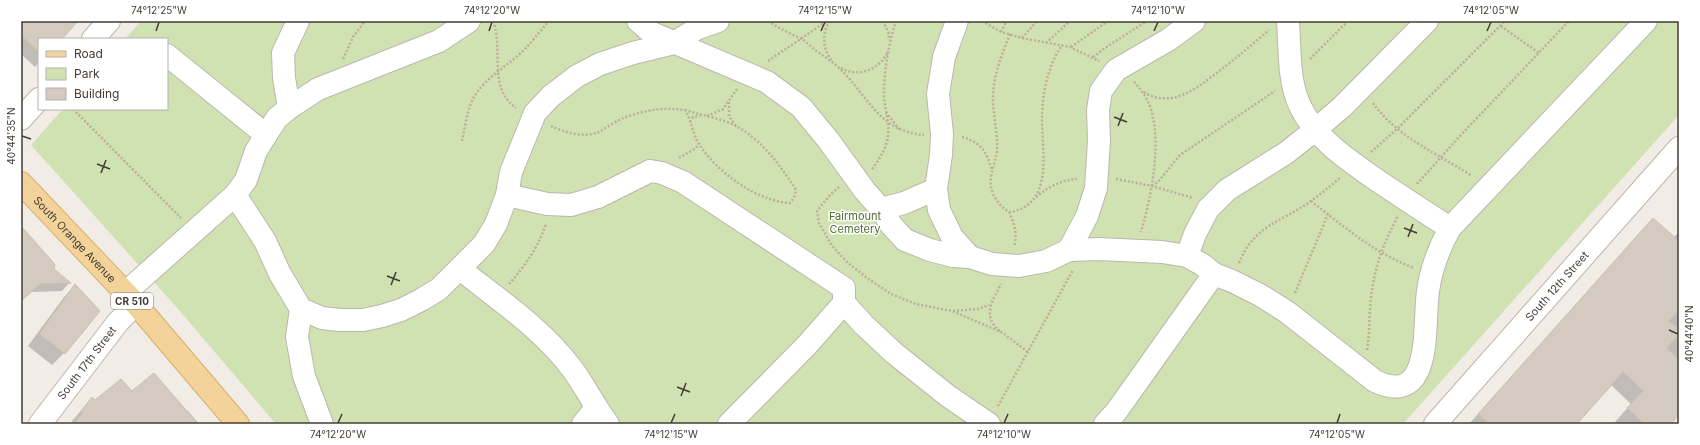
<svg xmlns="http://www.w3.org/2000/svg" width="1700" height="445" font-family="Inter,sans-serif">
<style>
.green{fill:#d0e2b1}
.shadow{fill:#0003}
.building{fill:#d4cabf;stroke:#cbbeb0}
.lines{fill:none;stroke-linecap:round;stroke-linejoin:round}
.minor-casing{stroke:#beb6ac;stroke-width:24}
.major-casing{stroke:#d8af6c;stroke-width:24}
.path{stroke:#bcae9b;stroke-width:2.5;stroke-dasharray:2 2;stroke-linecap:butt}
.minor{stroke:#fff;stroke-width:22}
.major{stroke:#f4d39b;stroke-width:22}
.ticks{fill:none;stroke:#433c35;stroke-width:1.5}
.labels{text-anchor:middle;dominant-baseline:central;stroke-width:3;stroke-linejoin:round;paint-order:stroke}
.shield{fill:#fff;stroke:#7b7672;stroke-width:1}
.shield-label{font-size:10px;font-weight:bold;fill:#433c35}
.park-label{font-size:11px;fill:#4c6e2f;stroke:#fff}
.street-label{font-size:11px;fill:#433c35;stroke:#fff}
.neatline{fill:none;stroke:#433c35;stroke-width:1.5}
.ticks-label{font-size:10px;text-anchor:middle;fill:#433c35}
</style>
<rect width="100%" height="100%" fill="#f1ece5"/>
<path class="green" d="M141 21H1679V115L1403 424H276L179 310 31 145 63 109H167V39H125Z"/>
<path class="shadow" d="M21 21H73L61 39H39V62L35 67 21 54Z
M1653 220 1673 238 1679 232V308L1677 311 1679 313V414L1671 422 1674 424H1618L1615 422 1631 404 1611 385 1576 424H1469Z
M21 228 52 269 69 283 62 291 31 292 21 301Z
M75 286 99 311 64 353 52 365 28 346 64 297Z
M132 393 186 411 187 410 199 424H73L72 421 92 398 95 401Z"/>
<path class="building" d="M21 21H78L62 39H39V52L21 36Z
M1653 218 1679 241V310L1669 321 1679 329V334L1667 348 1679 359V415L1671 424H1644L1627 408 1643 391 1623 372 1577 424H1489L1478 414Z
M21 226 52 261 55 265 54 269 71 283 40 284 21 301Z
M75 284 100 311 65 354 39 334Z
M154 373 198 424H74L82 413 81 411 92 397 95 400 121 379 132 391Z"/>
<g class="lines">
<g class="minor-casing">
<g id="minor">
<path d="M638 21 652 33 767 82 801 107 829 141 865 191 881 209 892 226 905 240 930 250 953 256 970 257 992 264 1019 266 1046 261 1069 250 1099 249 1162 252 1187 256 1203 265 1214 274 1232 281 1260 295 1287 312 1375 381C1434 409 1423 324 1428 291 1431 269 1439 248 1450 228L1646 21"/>
<path d="M1288 21C1290 48 1288 81 1300 106 1316 140 1351 162 1381 183 1404 198 1426 213 1450 228"/>
<path d="M93 39 109 21"/>
<path d="M167 55 266 135"/>
<path d="M289 108 284 78 283 53 298 21"/>
<path d="M21 119 39 99"/>
<path d="M936 189 941 155 942 134 938 94 944 57 957 21"/>
<path d="M235 195 265 241 280 274 301 309 322 318 340 320H363L382 316 401 310 421 300 439 289 484 244 496 224 507 195 511 172 535 113 551 96 577 76 600 64 633 53 674 43 698 28 718 21"/>
<path d="M507 195 547 204 571 205 598 197 650 171 662 173 683 182 844 288V303L864 325 894 353 948 396 989 424"/>
<path d="M881 209 904 203 936 189 939 210 952 237 970 257"/>
<path d="M1069 250 1087 216 1096 188 1099 140 1098 110 1101 91 1116 70 1168 40 1194 21"/>
<path d="M1187 256 1195 234 1208 209 1227 190 1286 153 1315 130 1342 107 1427 21"/>
<path d="M460 269C499 300 544 330 573 370 586 388 595 407 608 424"/>
<path d="M125 293 235 195 246 180 256 151 266 135 277 118 289 108 318 89 439 41 469 21"/>
<path d="M301 309 297 337 304 376 322 424"/>
<path id="s1" d="M40 424 118 322 136 304"/>
<path d="M583 424 596 408"/>
<path d="M729 424 807 345 844 303"/>
<path d="M1105 424 1116 412 1214 274"/>
<path id="s2" d="M1435 424 1679 148"/>
</g>
</g>
<g class="major-casing">
<g id="major">
<path id="s3" d="M21 183 136 304 238 424"/>
</g>
</g>
<path class="path" d="M494 21C495 28 497 35 497 42 499 66 493 91 516 108
M768 21C778 28 789 33 800 38 806 41 810 46 815 50 822 55 830 60 837 66 868 94 877 131 924 135
M830 21C821 33 823 50 832 61
M883 21 889 34V40
M982 21 1001 32 1022 38 1070 47 1099 61
M1501 26 1539 53
M1001 32 1007 21
M1010 34C1001 56 992 79 993 103 994 119 998 135 997 152 995 163 989 176 991 188 994 199 1000 206 1009 212 1056 206 1041 147 1042 115 1043 90 1048 66 1062 45
M1022 38 1037 21
M1046 43 1070 21
M1071 47 1108 21
M1093 57 1105 48 1147 21
M343 59 353 37 365 21
M1310 59 1348 21
M768 61 827 21
M841 68C858 78 880 70 888 51
M1134 82C1143 91 1151 104 1153 117 1160 153 1151 197 1141 232
M1144 92C1153 99 1168 100 1179 96 1189 93 1198 87 1206 81 1228 65 1248 48 1269 30
M729 102V116L735 125
M1373 103C1397 137 1438 154 1472 176
M73 109 181 218
M886 112 899 129
M707 116 723 109 737 89
M690 122 693 117 700 116
M551 126C565 133 585 138 599 132 608 127 617 120 626 117 645 110 665 107 685 110 692 121 692 133 699 144 717 172 756 201 790 203 794 198 796 195 795 188 776 160 755 130 721 120 709 116 697 114 685 110
M962 137C981 142 987 152 992 171
M462 141C465 127 467 110 474 97 487 76 506 67 523 51 532 42 540 31 549 21
M1371 152 1397 129 1505 21
M679 158 693 150 699 145
M872 169C883 155 890 141 888 124 887 114 884 104 884 93 884 70 889 43 896 21
M1116 179 1152 186 1193 198
M1417 184 1459 137 1569 21
M1152 186 1158 182 1180 155 1275 91
M839 187 830 195 817 211 819 223 832 246 847 262 867 278 891 294 916 304 952 311 1003 333 1028 352
M1036 197C1048 187 1061 180 1077 179
M1311 201C1343 226 1376 254 1414 268
M1009 212C1014 222 1018 235 1014 246
M1239 263C1254 225 1280 223 1311 201 1321 194 1330 186 1340 178
M509 284C526 265 538 247 546 224
M1295 293 1328 214
M953 311 978 309 989 305
M1000 331C981 316 993 300 1001 284
M1367 350C1370 332 1369 315 1371 298 1374 268 1384 242 1398 216
M998 406 1073 270"/>
<use href="#minor" class="minor"/>
<use href="#major" class="major"/>
</g>
<path class="ticks" d="M156 31 159 22M489 31 492 22M821 31 825 22M1154 31 1158 22M1487 31 1491 22M1114 117 1127 122M1118 126 1123 113M22 136 31 139M97 164 110 169M101 173 106 160M1404 228 1417 233M1408 237 1413 224M387 276 400 281M391 285 396 272M1669 330 1678 334M677 387 690 392M681 396 686 383M338 423 342 414M671 423 675 414M1004 423 1008 414M1337 423 1340 414"/>
<g class="labels">
<rect class="shield" x="111" y="293" width="42" height="16" rx="3"/>
<g class="shield-label">
<text x="132" y="301">CR 510</text>
</g>
<g class="park-label">
<text x="855" y="216">Fairmount<tspan x="855" dy="13">Cemetery</tspan></text>
</g>
<g class="street-label">
<text stroke="none"><textPath href="#s3" startOffset="78">South Orange Avenue</textPath></text>
<text stroke="none"><textPath href="#s2" startOffset="184">South 12th Street</textPath></text>
<text stroke="none"><textPath href="#s1" startOffset="77">South 17th Street</textPath></text>
</g>
</g>
<rect width="1700" height="445" fill="none" stroke="#ffffff" stroke-width="44"/>
<rect x="38" y="38" width="130" height="72" fill="#ffffff" stroke="#b4b1ae"/>
<rect x="46" y="51" width="20" height="6" fill="#f4d39b" stroke="#b4b1ae"/>
<text x="74" y="58" font-size="12" fill="#433c35">Road</text>
<rect x="46" y="68" width="20" height="12" fill="#d0e2b1" stroke="#b4b1ae"/>
<text x="74" y="78" font-size="12" fill="#433c35">Park</text>
<rect x="46" y="88" width="20" height="12" fill="#d4cabf" stroke="#b4b1ae"/>
<text x="74" y="98" font-size="12" fill="#433c35">Building</text>
<rect x="22" y="22" width="1656" height="401" class="neatline"/>
<g class="ticks-label">
<text x="159" y="14">74°12'25"W</text>
<text x="492" y="14">74°12'20"W</text>
<text x="825" y="14">74°12'15"W</text>
<text x="1158" y="14">74°12'10"W</text>
<text x="1491" y="14">74°12'05"W</text>
<text transform="translate(11 136) rotate(-90)" y="4">40°44'35"N</text>
<text transform="translate(1689 334) rotate(-90)" y="4">40°44'40"N</text>
<text x="338" y="438">74°12'20"W</text>
<text x="671" y="438">74°12'15"W</text>
<text x="1004" y="438">74°12'10"W</text>
<text x="1337" y="438">74°12'05"W</text>
</g>
</svg>
